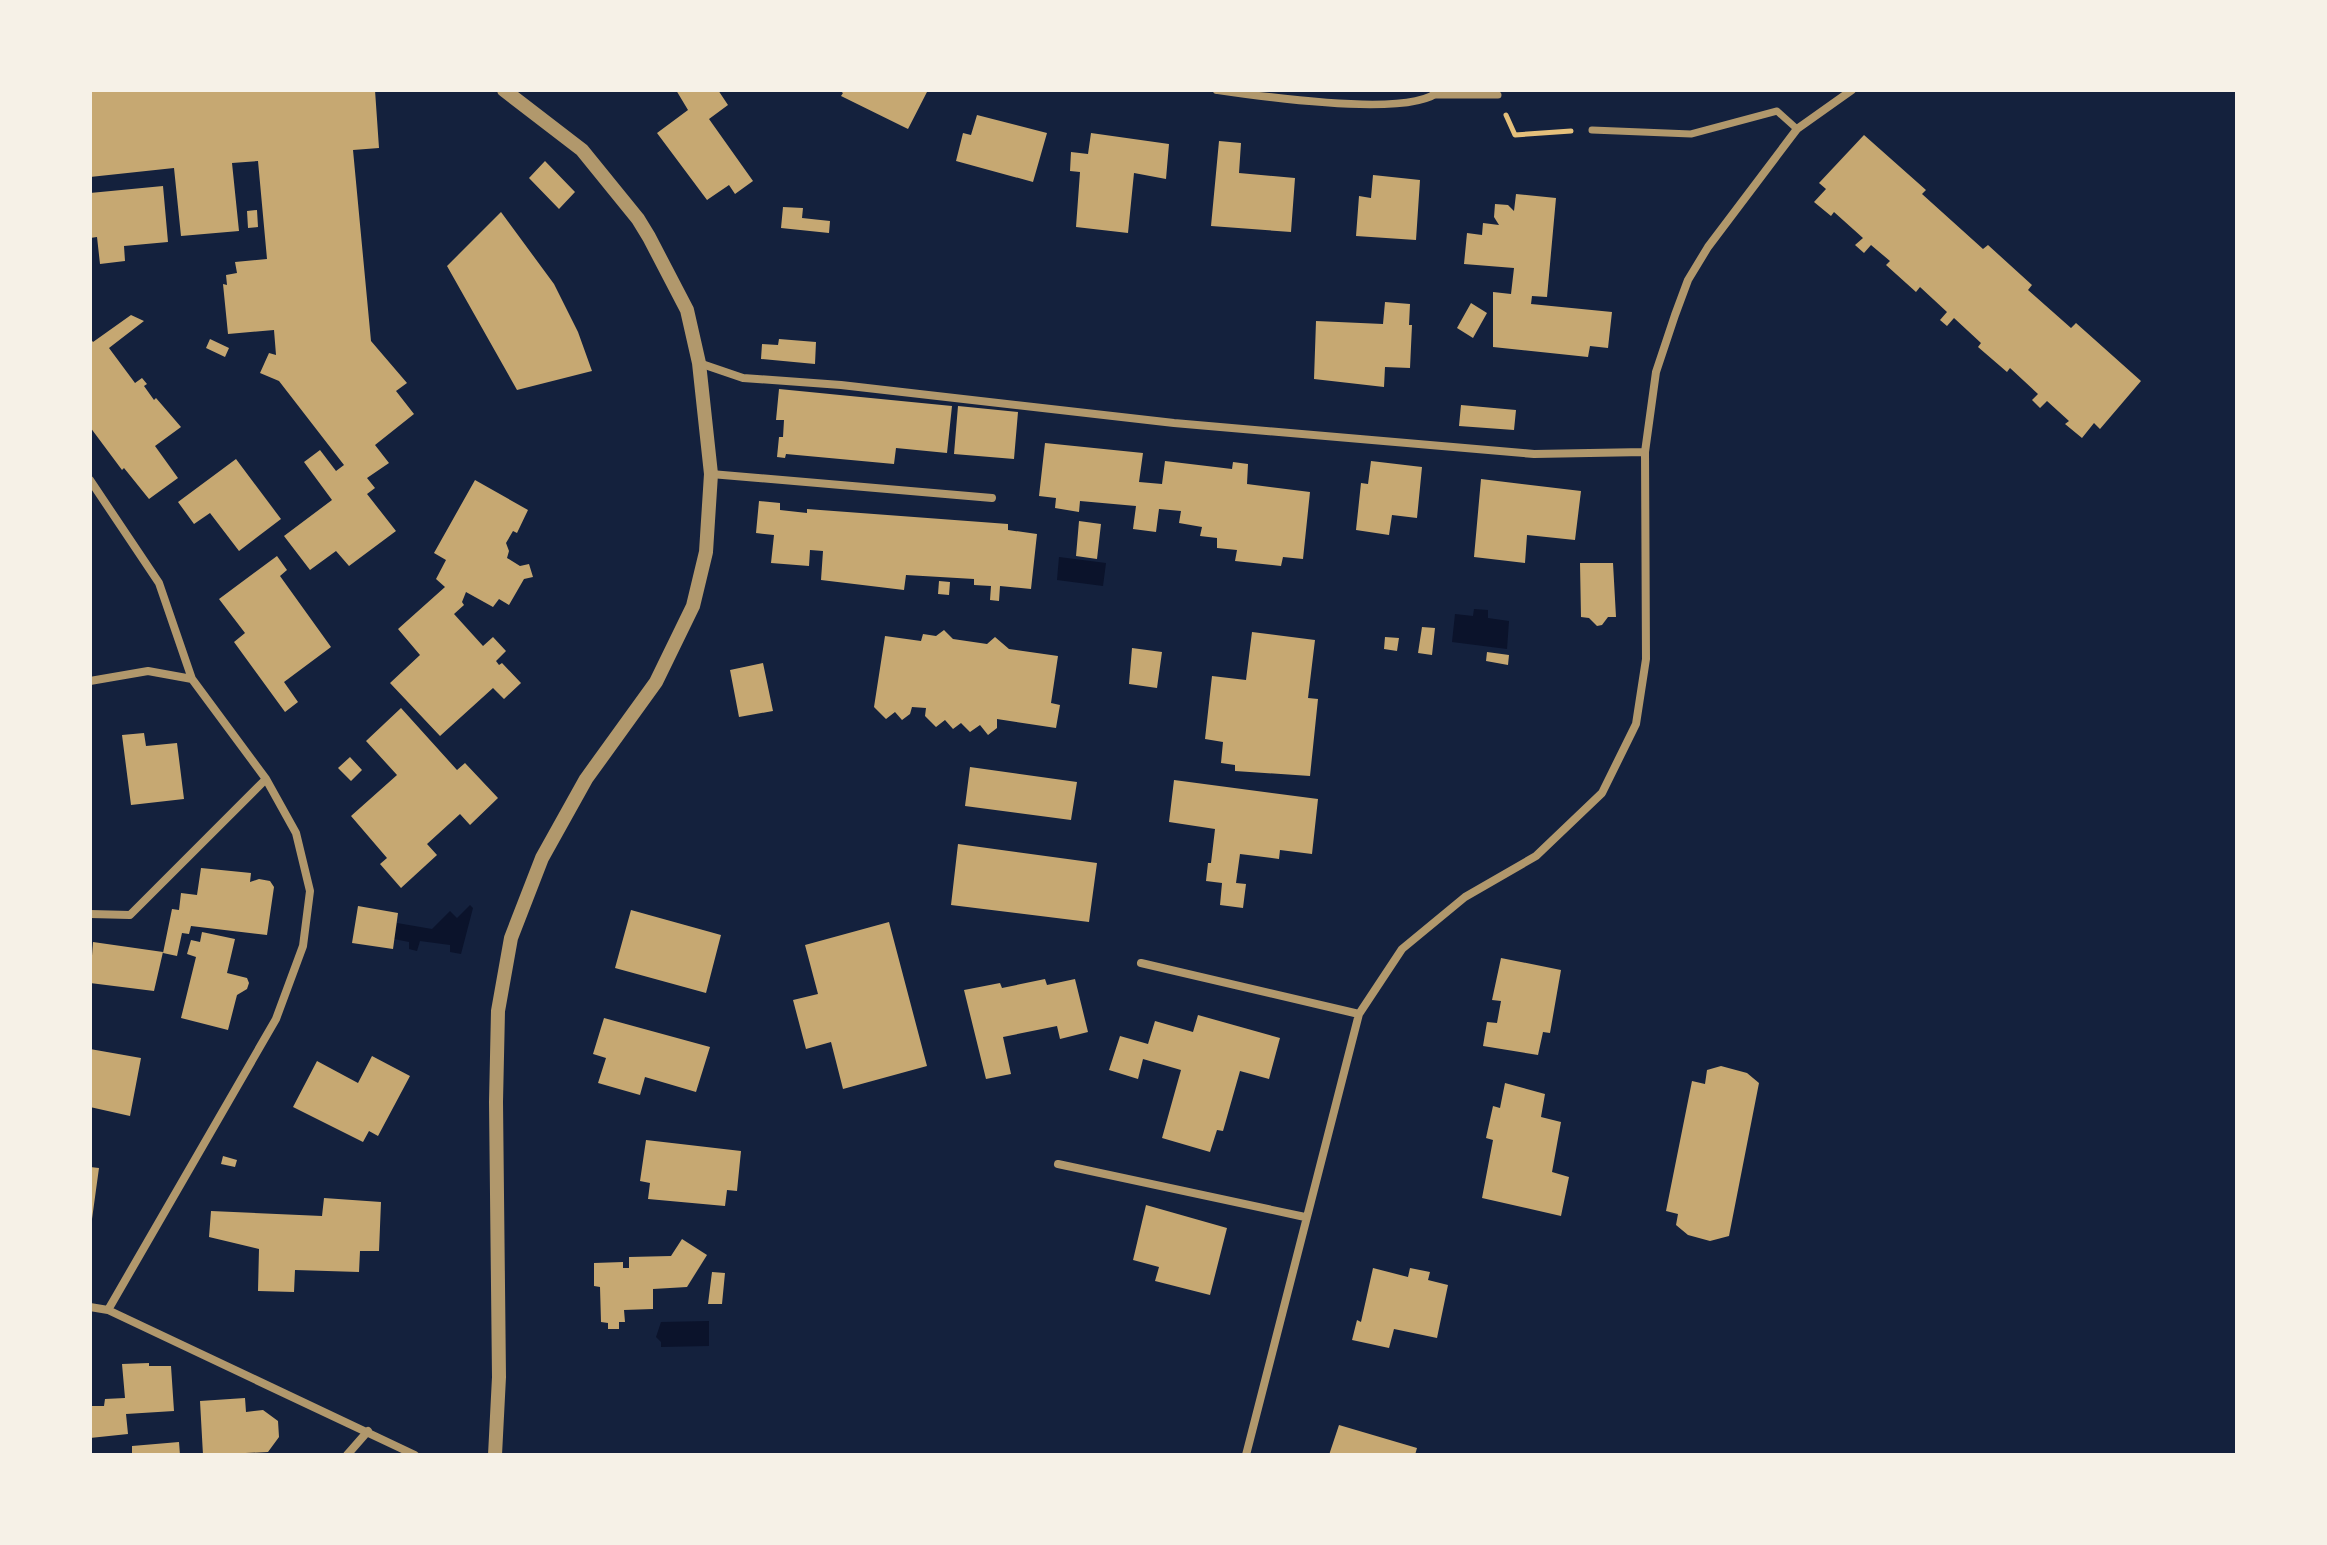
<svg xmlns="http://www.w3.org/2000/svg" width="2327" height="1545" font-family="'Source Sans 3',sans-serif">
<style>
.water{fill:#0b132b}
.building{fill:#c6a872}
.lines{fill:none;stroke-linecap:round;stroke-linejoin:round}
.path{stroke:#e5c07b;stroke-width:5}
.pedestrian{stroke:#b1986c;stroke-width:7}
.minor{stroke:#b1986c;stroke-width:8}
.tertiary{stroke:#b1986c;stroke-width:14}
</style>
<rect width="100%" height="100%" fill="#14213d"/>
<path class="water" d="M1059 557 1106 563 1103 586 1057 580Z
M1474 609 1488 610V618L1509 621 1507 649 1452 642 1455 614 1473 616Z
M470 905 473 908 461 954 450 952V945L420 941 417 951 409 949V942L394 939 397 923 432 929 450 911 457 918Z
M709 1321V1346L661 1347V1342L656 1337 661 1322Z"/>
<path class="building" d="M90 90H375L379 148 353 150 371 341 407 383 396 391 414 414 375 445 389 463 367 478 375 488 367 494 396 531 349 566 336 551 310 570 284 536 332 500 304 462 320 450 336 471 344 465 279 381 260 373 269 353 276 355 274 330 228 334 223 284 227 285 226 275 237 273 235 262 267 259 258 161 232 163 239 231 181 236 174 168 90 177Z
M676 90H718L728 105 709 119 753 181 735 194 729 185 707 200 657 133 688 110Z
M839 90H928L908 129 841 96 843 93Z
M977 115 1047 133 1033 182 956 161 963 133 971 135Z
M1091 133 1169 144 1166 179 1134 173 1128 233 1076 227 1080 172 1070 171 1071 152 1088 154Z
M1864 135 1926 190 1922 194 1983 249 1988 245 2032 285 2028 290 2071 328 2076 323 2141 381 2100 429 2094 423 2082 438 2065 424 2069 421 2047 401 2040 408 2032 400 2038 394 2010 368 2007 372 1978 347 1981 343 1954 318 1947 326 1940 320 1947 312 1920 287 1916 292 1886 265 1890 261 1871 245 1864 253 1855 245 1863 238 1834 212 1831 216 1814 202 1826 189 1819 183Z
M1219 141 1241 143 1239 173 1295 178 1291 232 1211 226Z
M545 161 575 192 559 209 529 178Z
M1373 175 1420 180 1416 240 1356 236 1359 196 1371 198Z
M163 186 168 242 124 246 125 261 100 264 97 237 90 238V193Z
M1516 194 1556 198 1547 297 1532 296 1531 304 1612 312 1608 348 1590 346 1588 357 1493 347V292L1511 294 1514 268 1464 264 1467 233 1482 235 1483 223 1499 225 1494 217 1495 204 1508 205 1514 211Z
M783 207 803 208 802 218 830 221 829 233 781 228Z
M257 210 258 227 248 228 247 211Z
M501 212 554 284 578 332 592 371 517 390 447 266Z
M1385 302 1410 304 1409 325H1412L1410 368 1385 367 1384 387 1314 379 1316 321 1383 324Z
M1471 303 1487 313 1473 338 1457 328Z
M131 315 144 321 109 348 135 383 142 378 147 384 144 386 154 400 156 398 181 427 155 446 178 478 149 499 124 468 122 470 90 427V338L93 342Z
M210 339 229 348 225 357 206 348Z
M779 339 816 342 815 364 761 359 762 344 778 345Z
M779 389 952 406 947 453 896 448 894 464 786 454 785 458 777 457 779 437H783L784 420H776Z
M1461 405 1516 410 1514 430 1459 426Z
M958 406 1018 412 1014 459 954 454Z
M1045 443 1143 453 1139 482 1162 484 1165 461 1232 469 1233 462 1248 464 1247 484 1310 492 1303 559 1283 557 1281 566 1235 561 1237 550 1217 548V538L1200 536 1202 527 1179 523 1181 511 1159 509 1156 532 1133 529 1136 506 1080 501 1079 512 1055 508 1056 498 1039 496Z
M236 459 281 519 239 551 210 513 194 524 178 502Z
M1371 461 1422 467 1417 518 1392 515 1389 535 1356 530 1361 483 1368 484Z
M1481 479 1581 491 1575 540 1527 535 1525 563 1474 557Z
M475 480 528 510 517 533 513 531 506 543 509 551 507 558 520 566 529 564 533 577 524 579 509 605 499 599 493 607 466 592 462 602 464 605 454 614 483 646 493 637 506 651 496 661 499 665 502 663 521 683 504 699 493 688 440 736 390 683 420 655 398 629 445 587 436 579 446 560 434 553Z
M759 501 780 503V510L807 513V509L1008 524V530L1037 534 1031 589 1000 586 999 601 990 600 991 586 974 585V579L906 575 904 590 821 580 823 551 810 550 809 566 771 563 774 535 756 533Z
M1079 521 1101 524 1097 559 1076 556Z
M277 556 287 570 280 576 331 647 284 682 298 702 285 712 234 642 245 633 219 599Z
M1580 563H1613L1616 617H1608L1602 625 1597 626 1589 618 1581 617Z
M939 581 950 582 949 595 938 594Z
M1422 627 1435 628 1432 655 1418 653Z
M944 630 953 639 987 644 995 637 1009 649 1058 656 1051 703 1060 705 1056 728 997 719V728L988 735 980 725 970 732 961 723 953 729 945 720 936 727 925 716 926 708 912 707 910 714 902 720 895 712 886 719 874 707 885 636 921 641 923 634 936 636Z
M1252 632 1315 640 1308 698 1318 699 1310 776 1235 771V765L1221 763 1223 742 1205 739 1212 676 1246 680Z
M1385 637 1399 638 1397 651 1384 649Z
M1132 648 1162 652 1157 688 1129 684Z
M1487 652 1509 655 1508 665 1486 661Z
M763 663 773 711 739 717 730 670Z
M401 708 457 770 465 763 498 798 470 825 460 814 427 844 437 855 401 888 380 864 387 858 351 816 397 775 366 741Z
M144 733 146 746 177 743 184 799 131 805 122 735Z
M350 757 362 770 351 781 338 768Z
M970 767 1077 782 1071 820 965 806Z
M1174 780 1318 799 1312 854 1280 850 1279 859 1240 854 1236 883 1246 884 1243 908 1220 905 1222 883 1206 881 1208 863H1211L1215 829 1169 822Z
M958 844 1097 863 1089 922 951 905Z
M201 868 251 873 250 882 259 879 270 881 274 887 267 935 191 926 189 934 182 933 177 956 163 953 172 909 179 910 181 893 197 895Z
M358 906 398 913 393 949 352 943Z
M631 910 721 935 706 993 615 968Z
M889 922 927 1066 843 1089 831 1042 806 1049 793 1000 818 994 805 945Z
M202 932 235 939 227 973 247 978 249 983 247 989 237 995 228 1030 181 1018 196 957 187 954 191 940 200 942Z
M93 942 163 952 154 991 90 983Z
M1501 958 1561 970 1550 1033 1543 1032 1538 1055 1483 1046 1487 1022 1497 1023 1501 1001 1492 1000Z
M1045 979 1047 985 1075 979 1088 1032 1060 1039 1057 1026 1003 1037 1011 1074 986 1079 964 990 1000 983 1002 988Z
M1198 1015 1280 1038 1269 1079 1240 1071 1223 1131 1217 1130 1210 1152 1162 1138 1181 1070 1143 1059 1138 1079 1109 1070 1120 1036 1148 1044 1155 1021 1193 1032Z
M604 1018 710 1047 696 1092 645 1077 640 1095 598 1083 606 1058 593 1054Z
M90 1049 141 1058 130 1116 90 1107Z
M372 1056 410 1076 378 1136 369 1131 363 1142 293 1107 317 1061 358 1083Z
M1721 1066 1747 1073 1759 1083 1729 1236 1710 1241 1688 1235 1676 1225 1678 1214 1666 1211 1692 1081 1705 1084 1707 1070Z
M1505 1083 1545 1094 1541 1117 1561 1122 1552 1172 1569 1177 1561 1216 1482 1198 1493 1140 1486 1138 1493 1106 1500 1108Z
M646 1140 741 1151 737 1191 727 1190 725 1206 648 1199 650 1183 640 1181Z
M223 1156 237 1160 235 1167 221 1164Z
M90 1167 99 1168 92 1219H90Z
M324 1198 381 1202 379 1251H360L359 1272 295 1270 294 1292 258 1291 259 1249 209 1237 211 1211 322 1216Z
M1146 1205 1227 1228 1210 1295 1155 1281 1159 1267 1133 1260Z
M682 1239 707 1255 687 1287 653 1289V1309L624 1310 625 1322H619V1329H608V1323L601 1322 600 1287 594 1286V1263L623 1262V1268H629V1257L671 1256Z
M1373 1268 1408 1277 1410 1268 1430 1272 1428 1280 1448 1285 1437 1338 1394 1329 1389 1348 1352 1340 1357 1320 1361 1322Z
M712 1272 725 1273 722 1304H708Z
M149 1363V1366H171L174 1411 126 1414 128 1434 90 1438V1406H104L105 1399 125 1398 122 1364Z
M245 1398 246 1412 263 1410 278 1421 279 1437 268 1452 203 1455 200 1401Z
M1339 1425 1417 1448 1415 1455H1329Z
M179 1442 180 1455H132V1446Z"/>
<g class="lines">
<path class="path" d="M1506 115 1515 135 1571 131"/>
<path class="pedestrian" d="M1435 95H1498
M1592 130 1691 134 1777 111 1797 129"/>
<path class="minor" d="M1217 90C1258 96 1414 119 1440 90
M699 363 743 378 841 385 1174 423 1534 454 1645 452
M711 474 992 498
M90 480 159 583 192 679
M90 681 148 671 192 679 266 779 296 833 310 891 303 946 276 1019 108 1310
M90 914 130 915 266 779
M1141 963 1359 1014
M1058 1164 1305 1217
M90 1307 108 1310 415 1455
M347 1455 368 1431
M1246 1455 1359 1014 1402 949 1465 897 1536 856 1602 793 1636 724 1646 659 1645 452 1656 372 1675 315 1688 280 1708 247 1797 129 1852 90"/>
<path class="tertiary" d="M495 1455 499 1377 496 1102 498 1011 511 938 542 858 586 779 656 682 693 606 706 552 711 474 699 363 687 310 649 237 638 219 582 150 504 90"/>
</g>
<rect width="2327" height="1545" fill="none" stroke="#f6f1e7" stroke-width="184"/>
</svg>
